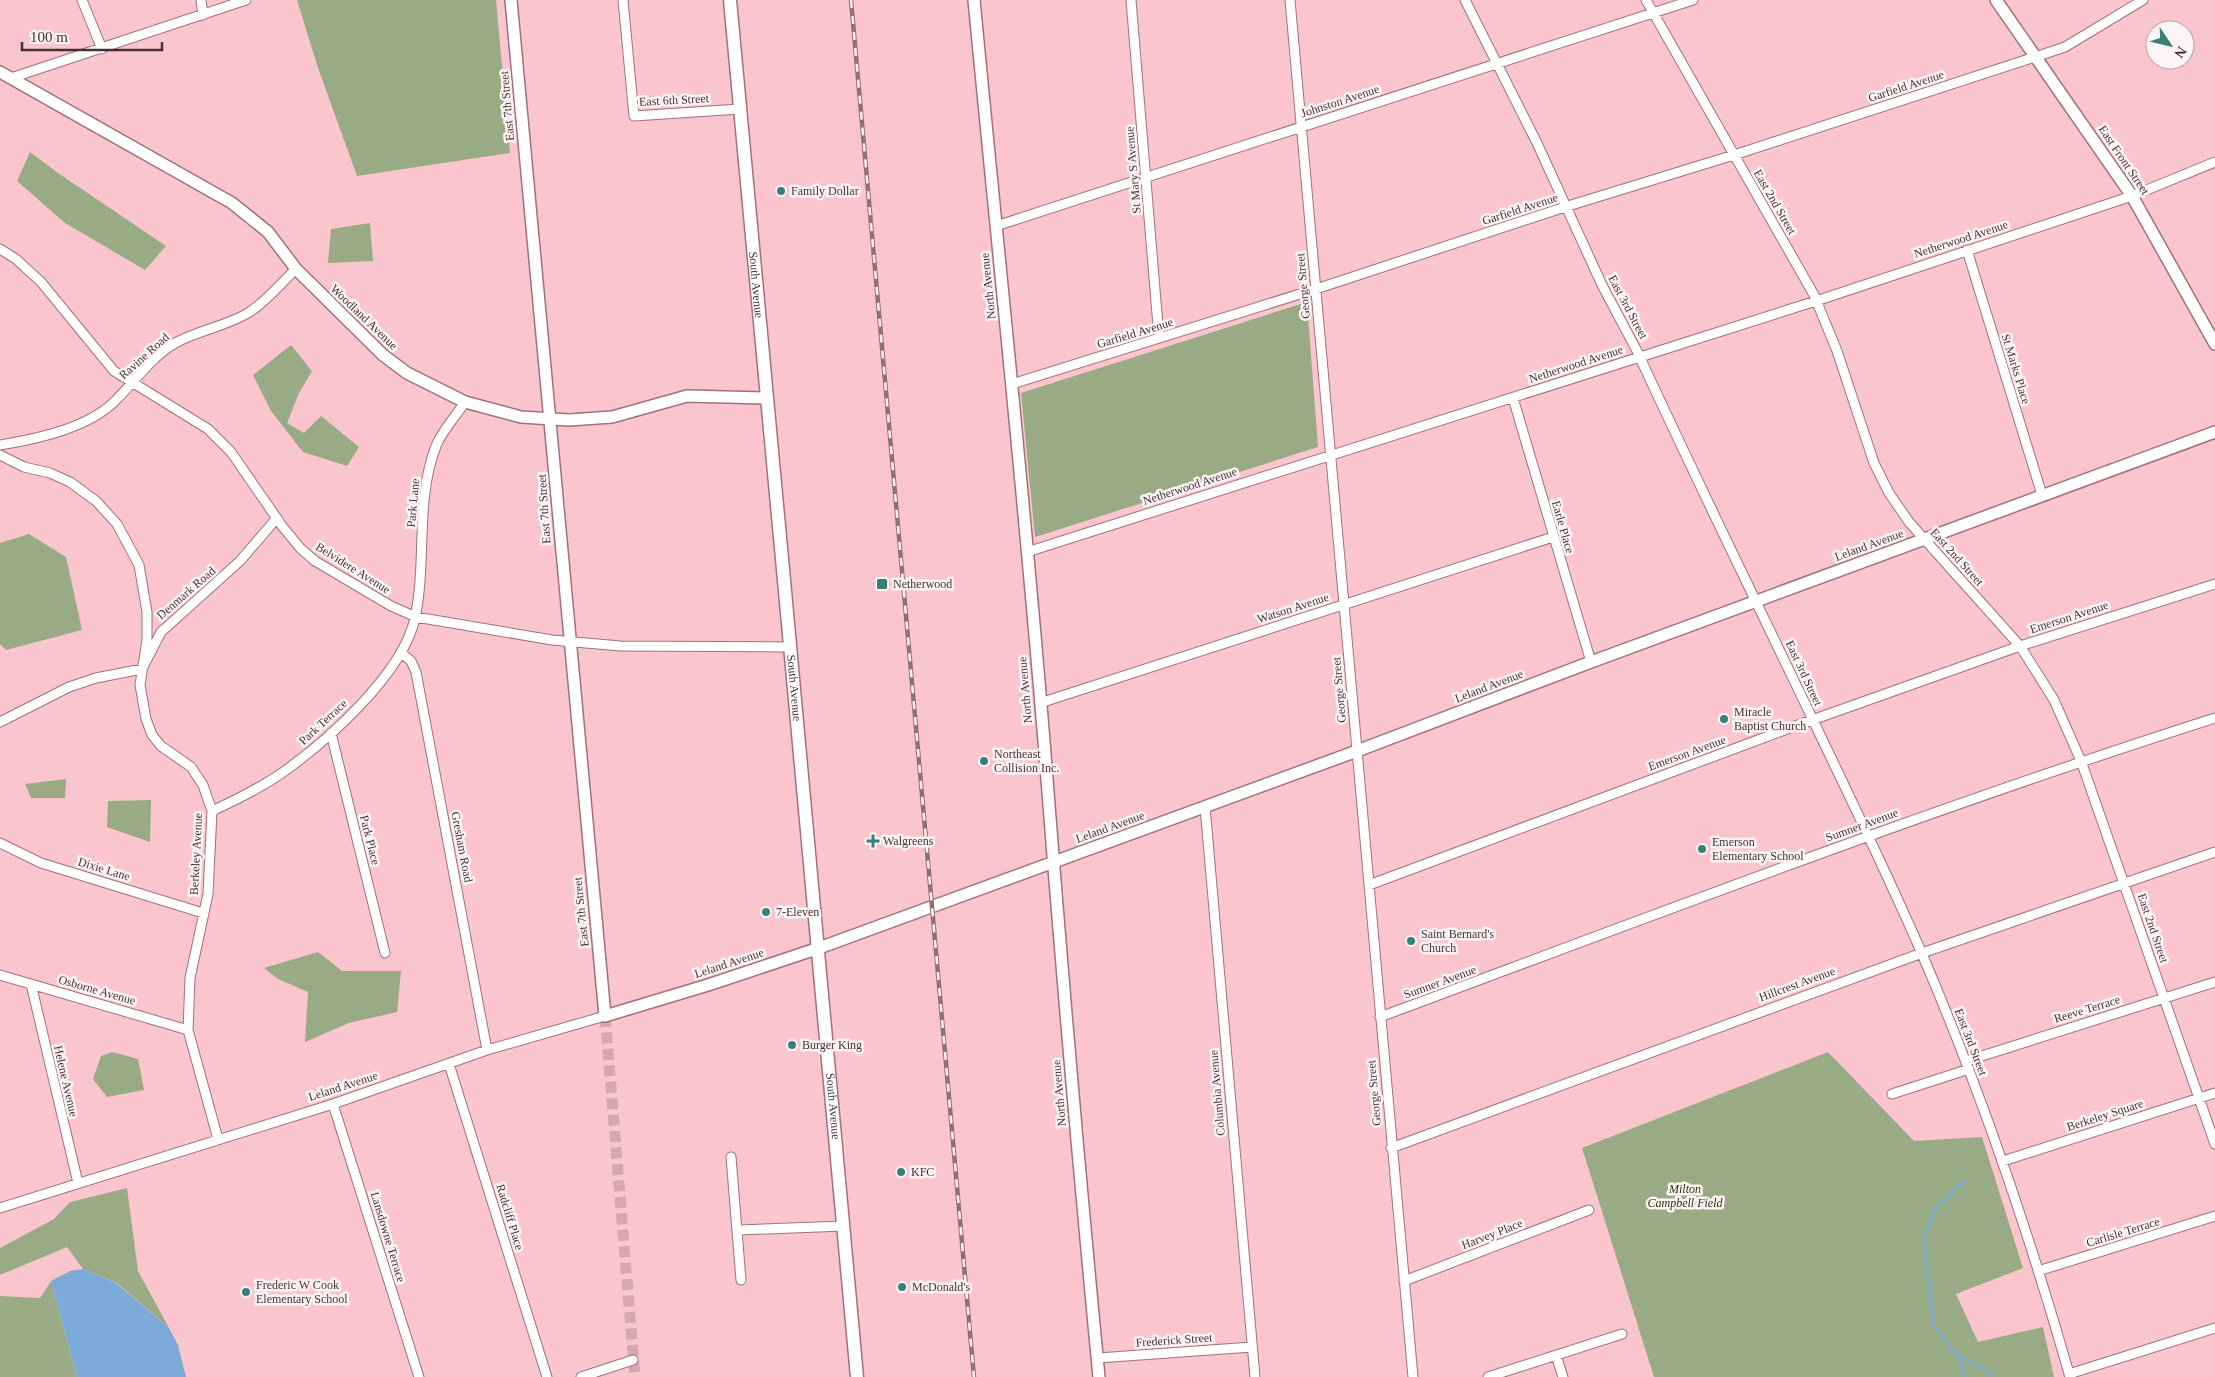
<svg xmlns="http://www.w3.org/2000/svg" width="2215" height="1377" font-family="Georgia,serif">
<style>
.green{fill:#99ab84}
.water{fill:#7baad8}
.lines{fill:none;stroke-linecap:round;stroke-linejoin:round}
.stream{stroke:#7baad8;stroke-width:2.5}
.tertiary-tunnel{stroke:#d7a7ae;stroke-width:11;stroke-dasharray:11 5.5;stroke-linecap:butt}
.minor-casing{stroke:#a17179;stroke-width:11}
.tertiary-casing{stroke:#a17179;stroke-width:14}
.secondary-casing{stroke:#a17179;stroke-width:15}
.minor{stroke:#fff;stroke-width:9}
.tertiary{stroke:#fff;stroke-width:11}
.secondary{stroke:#fff;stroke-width:12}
.rail-casing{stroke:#926f74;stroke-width:4.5}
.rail{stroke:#fef3f5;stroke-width:2.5;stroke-dasharray:8;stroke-linecap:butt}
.poi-dot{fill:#377f79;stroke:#fef3f5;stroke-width:2}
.labels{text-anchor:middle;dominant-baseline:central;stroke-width:5;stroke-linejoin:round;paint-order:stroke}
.street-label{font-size:12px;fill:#453033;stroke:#fef3f5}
.poi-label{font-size:12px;fill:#453033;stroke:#fef3f5;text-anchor:start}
.park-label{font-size:12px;font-style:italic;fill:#25360b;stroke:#fef3f5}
</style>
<rect width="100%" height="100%" fill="#fbc5cd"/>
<path class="green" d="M297 0H496L510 153 357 176 318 68Z
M30 152 58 173 166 246 145 270 65 223 17 181Z
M370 223 373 261 328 263 331 229Z
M1307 302 1318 447 1035 537 1021 393Z
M291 345 312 371 299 393 287 423 304 433 321 416 359 447 347 466 303 452 271 411 253 375Z
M29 534 66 557 82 630 6 650 0 644V543Z
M66 779 65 798H31L25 784Z
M151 800 150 842 107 827 108 801Z
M318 952 342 971H401L397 1012 349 1023 305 1042 308 992 278 979 264 968Z
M112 1052 138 1059 144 1090 107 1097 93 1079 101 1056Z
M1828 1052 1914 1141 1982 1137 2023 1268 1956 1294 1978 1342 2043 1327 2054 1377H1654L1582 1148Z
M127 1188 138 1271 169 1328 117 1283 83 1269 67 1247 0 1275V1248L54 1219 70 1202Z
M51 1281 77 1377H0V1296L40 1298Z"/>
<path class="water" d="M83 1269 116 1283 169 1328 178 1345 186 1377H77L51 1281 70 1271Z"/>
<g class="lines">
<path class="stream" d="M1964 1181 1934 1211 1924 1238 1934 1327 1959 1357 1964 1377
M1960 1357 1988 1371 1991 1377"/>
<path class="tertiary-tunnel" d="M605 1016 635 1377"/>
<g class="minor-casing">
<path id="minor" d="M82 0 102 49
M201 0 203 15
M623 0 634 116 740 109
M1131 0 1159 338
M1290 0 1413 1377
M1465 0 1537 143 1602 285 1637 351C1694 475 1754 597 1813 720 1850 798 1888 875 1922 954 1981 1091 2029 1233 2070 1377
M1646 0 1814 295 1837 351 1874 463 1889 493 1909 522 2020 646 2054 700 2081 761 2215 1144
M11 78 246 0
M996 226 1693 0
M0 249 16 259 41 282 114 371 208 429 231 452 282 526 301 549 315 561 391 606 416 617 552 640 620 646 789 647
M1967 250 2042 495
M1012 384 1316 289 1568 206 1734 155 2035 57 2065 47 2143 0
M1513 398 1591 662
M0 445C37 439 89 428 116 400 135 381 154 354 177 342 200 330 226 326 248 313 266 302 281 283 296 269
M0 455 24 467 50 473 70 482 96 501 117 524 139 565 147 612V640L140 685 146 719 152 735 161 746 191 767 203 785 212 811 208 894 190 978 188 1030 218 1139
M1027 552 1816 301 2132 196 2215 162
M401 653 411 661 416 672 487 1050
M1040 703 1553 537
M0 722 69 687 96 678 142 669 161 632 240 561 277 518
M331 733 385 953
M1205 807 1255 1377
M212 811C236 800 260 788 282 773 327 741 403 674 415 618 427 562 415 500 436 446 442 431 456 416 465 402
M0 843 41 863 203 913
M1369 885 1798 725 2020 646 2215 584
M0 975 188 1030
M31 984 78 1183
M1380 1017C1657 914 1933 808 2215 718
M1966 1061 2215 982
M449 1064 547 1377
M1892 1094 1969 1069
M333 1104 419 1377
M1391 1148 1922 953 2215 852
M731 1157 741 1280
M2003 1161 2215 1093
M0 1208 333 1104 487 1050 605 1016
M739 1230 844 1226
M2038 1271 2215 1216
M1404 1281 1589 1210
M1556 1355 1563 1377
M1098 1358 1252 1347
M2069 1374 2215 1328
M581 1377 633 1360
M1488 1377 1622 1334"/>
</g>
<g class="tertiary-casing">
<path id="tertiary" d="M511 0C543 338 571 677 605 1016L708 985 819 948 1357 751 1591 662 2215 432
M974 0C998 251 1025 502 1045 754 1061 962 1079 1170 1099 1377
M1996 0 2132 196 2215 344
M0 72 232 203 268 232 296 269 383 355 407 373 465 402 521 417 569 420 612 417 687 396 766 398"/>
</g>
<g class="secondary-casing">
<g id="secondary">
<path id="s1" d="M730 0C771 459 818 918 857 1377"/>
</g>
</g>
<use href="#minor" class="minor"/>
<use href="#tertiary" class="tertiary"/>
<use href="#secondary" class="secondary"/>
<g class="rail-casing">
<path id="rail" d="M851 0 974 1377"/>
</g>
<use href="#rail" class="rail"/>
</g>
<g class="poi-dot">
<circle cx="781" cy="191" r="5"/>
<rect x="876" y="578" width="12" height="12" rx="2.5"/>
<circle cx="1724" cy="719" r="5"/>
<circle cx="984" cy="761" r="5"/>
<path d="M870.5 833.5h5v5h5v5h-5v5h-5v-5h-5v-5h5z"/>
<circle cx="1702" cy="849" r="5"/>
<circle cx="766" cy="912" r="5"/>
<circle cx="1411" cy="941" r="5"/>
<circle cx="792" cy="1045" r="5"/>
<circle cx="901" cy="1172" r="5"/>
<circle cx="902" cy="1287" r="5"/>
<circle cx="246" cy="1292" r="5"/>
</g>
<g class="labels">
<g class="street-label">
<text transform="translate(1906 86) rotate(-18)">Garfield Avenue</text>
<text transform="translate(674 100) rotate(-3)">East 6th Street</text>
<text transform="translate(1340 101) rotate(-18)">Johnston Avenue</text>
<text transform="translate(507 106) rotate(-95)">East 7th Street</text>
<text transform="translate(2124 160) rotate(56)">East Front Street</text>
<text transform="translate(1133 170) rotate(-95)">St Mary S Avenue</text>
<text transform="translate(1775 202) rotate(60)">East 2nd Street</text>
<text transform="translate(1520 209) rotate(-18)">Garfield Avenue</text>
<text transform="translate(1961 239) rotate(-18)">Netherwood Avenue</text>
<text stroke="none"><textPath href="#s1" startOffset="286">South Avenue</textPath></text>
<text transform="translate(988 286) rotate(-96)">North Avenue</text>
<text transform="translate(1303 286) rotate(-95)">George Street</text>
<text transform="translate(1628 307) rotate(62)">East 3rd Street</text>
<text transform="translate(364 317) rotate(44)">Woodland Avenue</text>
<text transform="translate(1135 333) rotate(-17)">Garfield Avenue</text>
<text transform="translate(144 356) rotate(-42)">Ravine Road</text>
<text transform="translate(1576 364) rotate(-18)">Netherwood Avenue</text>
<text transform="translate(2016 369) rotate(73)">St Marks Place</text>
<text transform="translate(1190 486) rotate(-18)">Netherwood Avenue</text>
<text transform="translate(413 503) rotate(-85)">Park Lane</text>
<text transform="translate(544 509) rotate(-94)">East 7th Street</text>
<text transform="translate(1563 527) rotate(74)">Earle Place</text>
<text transform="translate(1869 545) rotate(-20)">Leland Avenue</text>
<text transform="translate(1957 557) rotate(48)">East 2nd Street</text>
<text transform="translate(353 568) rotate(32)">Belvidere Avenue</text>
<text transform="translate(186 593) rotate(-41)">Denmark Road</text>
<text transform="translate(1293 608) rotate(-18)">Watson Avenue</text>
<text transform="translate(2069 617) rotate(-18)">Emerson Avenue</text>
<text transform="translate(1804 673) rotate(65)">East 3rd Street</text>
<text transform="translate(1489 686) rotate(-21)">Leland Avenue</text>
<text stroke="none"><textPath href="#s1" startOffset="691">South Avenue</textPath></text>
<text transform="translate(1025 690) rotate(-95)">North Avenue</text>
<text transform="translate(1339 690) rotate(-95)">George Street</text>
<text transform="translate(323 722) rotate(-43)">Park Terrace</text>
<text transform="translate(1687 753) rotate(-20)">Emerson Avenue</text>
<text transform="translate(1862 825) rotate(-20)">Sumner Avenue</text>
<text transform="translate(1110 827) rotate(-20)">Leland Avenue</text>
<text transform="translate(370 840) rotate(76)">Park Place</text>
<text transform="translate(462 847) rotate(79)">Gresham Road</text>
<text transform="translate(196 854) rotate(-87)">Berkeley Avenue</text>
<text transform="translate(104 869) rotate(17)">Dixie Lane</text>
<text transform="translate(581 912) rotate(-96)">East 7th Street</text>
<text transform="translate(2153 928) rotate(71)">East 2nd Street</text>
<text transform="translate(729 963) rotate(-18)">Leland Avenue</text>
<text transform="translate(1440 982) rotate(-20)">Sumner Avenue</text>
<text transform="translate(1797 984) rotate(-20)">Hillcrest Avenue</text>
<text transform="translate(97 990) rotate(16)">Osborne Avenue</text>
<text transform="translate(2087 1009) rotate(-17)">Reeve Terrace</text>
<text transform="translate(1971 1042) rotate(69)">East 3rd Street</text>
<text transform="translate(66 1081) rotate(77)">Helene Avenue</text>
<text transform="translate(343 1086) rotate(-18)">Leland Avenue</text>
<text transform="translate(1059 1093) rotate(-95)">North Avenue</text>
<text transform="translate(1217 1093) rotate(-95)">Columbia Avenue</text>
<text transform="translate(1374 1093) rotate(-95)">George Street</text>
<text stroke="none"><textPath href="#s1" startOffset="1111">South Avenue</textPath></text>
<text transform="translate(2105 1115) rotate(-18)">Berkeley Square</text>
<text transform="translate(510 1217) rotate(73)">Radcliff Place</text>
<text transform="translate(2123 1232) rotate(-17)">Carlisle Terrace</text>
<text transform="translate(1492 1234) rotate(-21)">Harvey Place</text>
<text transform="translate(388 1237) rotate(73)">Lansdowne Terrace</text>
<text transform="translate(1174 1340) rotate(-4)">Frederick Street</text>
</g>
<g class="poi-label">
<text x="791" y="191">Family Dollar</text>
<text x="893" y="584">Netherwood</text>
<text x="1734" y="712">Miracle<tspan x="1734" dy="14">Baptist Church</tspan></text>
<text x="994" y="754">Northeast<tspan x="994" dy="14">Collision Inc.</tspan></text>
<text x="883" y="841">Walgreens</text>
<text x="1712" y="842">Emerson<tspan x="1712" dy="14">Elementary School</tspan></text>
<text x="776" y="912">7-Eleven</text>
<text x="1421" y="934">Saint Bernard's<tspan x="1421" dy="14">Church</tspan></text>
<text x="802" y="1045">Burger King</text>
<text x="911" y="1172">KFC</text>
<text x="256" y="1285">Frederic W Cook<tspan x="256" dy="14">Elementary School</tspan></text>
<text x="912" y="1287">McDonald's</text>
</g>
<g class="park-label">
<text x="1685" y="1189">Milton<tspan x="1685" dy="14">Campbell Field</tspan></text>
</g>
</g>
<g transform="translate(2170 45) rotate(125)"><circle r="24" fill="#fef3f5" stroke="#b4a5a7"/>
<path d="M0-4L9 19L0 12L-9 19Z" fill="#377f79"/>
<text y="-8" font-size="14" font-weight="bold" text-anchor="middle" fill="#453033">N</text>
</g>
<path d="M22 42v8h140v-8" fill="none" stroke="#453033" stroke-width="2.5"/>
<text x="30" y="42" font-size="15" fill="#453033" stroke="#fef3f5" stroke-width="4" paint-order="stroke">100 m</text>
</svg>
